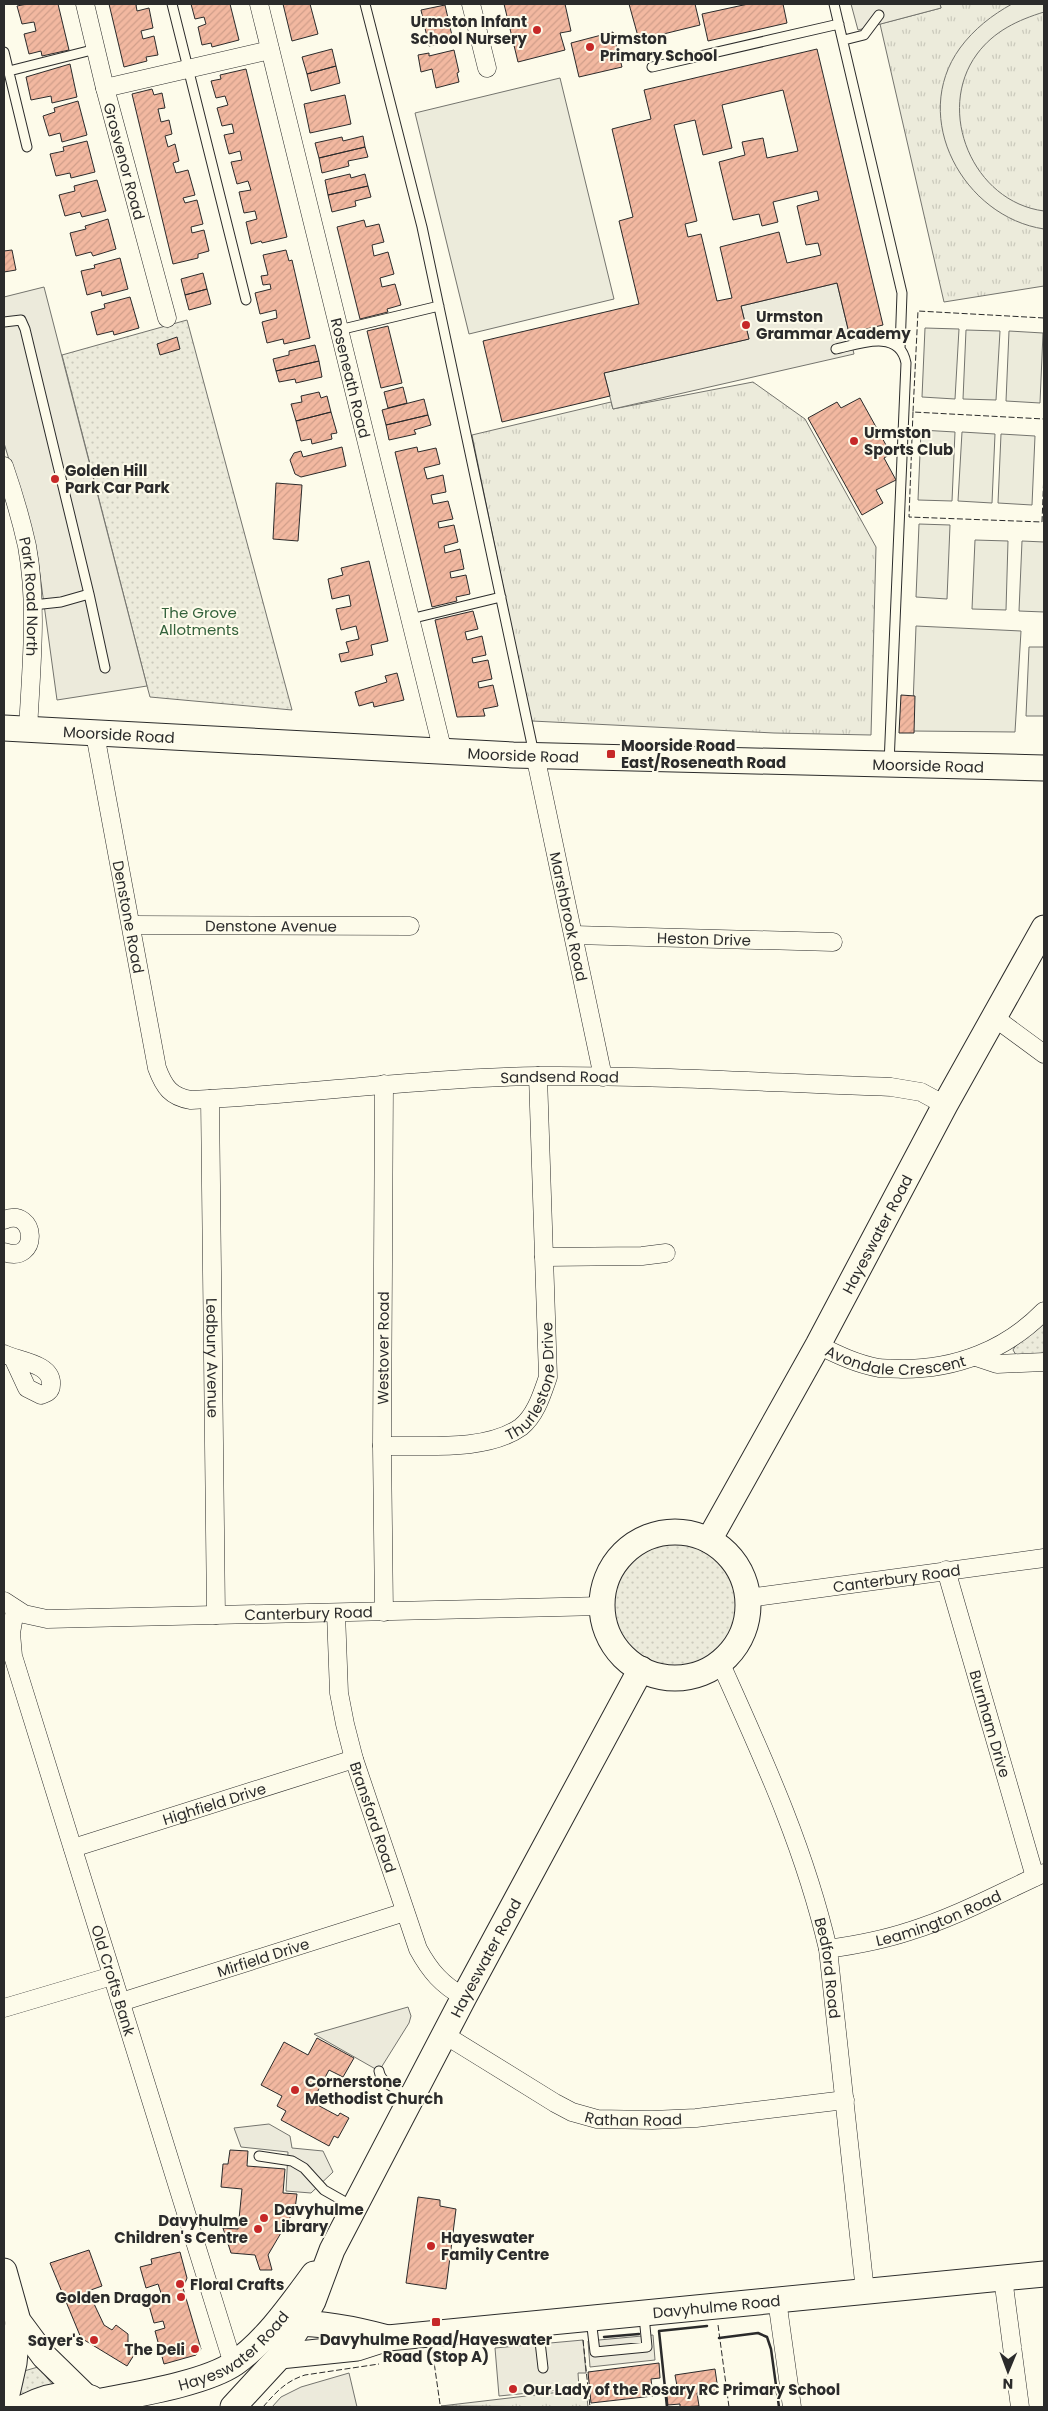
<svg xmlns="http://www.w3.org/2000/svg" width="1048" height="2411" font-family="Poppins,sans-serif">
<style>
.grass{fill:url(#grass-dots);stroke:#74746e}
.park{fill:url(#park-tufts);stroke:#74746e}
.pitch{fill:#ecebdb;stroke:#74746e}
.parking{fill:#eceadb;stroke:#74746e}
.building{fill:url(#building-hatch);stroke:#2b2b2b;fill-rule:evenodd}
.lines{fill:none;stroke-linecap:round;stroke-linejoin:round}
.lane-casing{stroke:#2b2b2b;stroke-width:11}
.street-casing{stroke:#2b2b2b;stroke-width:19}
.secondary-casing{stroke:#2b2b2b;stroke-width:27}
.lane{stroke:#fdfbea;stroke-width:9}
.street{stroke:#fdfbea;stroke-width:18}
.secondary{stroke:#fdfbea;stroke-width:25}
.fence{stroke:#2b2b2b;stroke-width:1;stroke-dasharray:6 2.5;stroke-linecap:butt}
.wall{stroke:#2b2b2b;stroke-width:2.5}
.poi-dot{fill:#c62828;stroke:#fdfbea;stroke-width:2}
.labels{text-anchor:middle;dominant-baseline:central;stroke-width:4;stroke-linejoin:round;paint-order:stroke}
.poi-label{font-size:15px;font-weight:bold;fill:#2b2b2b;stroke:#fdfbea;text-anchor:start}
.street-label{font-size:15px;fill:#2b2b2b;stroke:#fdfbea}
.park-label{font-size:15px;fill:#34623c;stroke:#fdfbea}
</style>
<defs>
<pattern id="grass-dots" width="8" height="8" patternUnits="userSpaceOnUse" patternTransform="scale(1.25)"><rect width="8" height="8" fill="#ecebdb"/><path d="M2 2h.1M6 6h.1" fill="none" stroke="#cbcabc" stroke-width="1.8" stroke-linecap="round"/></pattern>
<pattern id="park-tufts" width="24" height="20" patternUnits="userSpaceOnUse" patternTransform="scale(1.25)"><rect width="24" height="20" fill="#ecebdb"/><path d="M3 7l-1-3M5 7V3M7 7l1-3M15 17l-1-3M17 17v-4M19 17l1-3" fill="none" stroke="#cbcabc"/></pattern>
<pattern id="building-hatch" width="6" height="6" patternUnits="userSpaceOnUse" patternTransform="scale(1.25)"><rect width="6" height="6" fill="#f2b8a0"/><path d="M-1 1l2-2M0 6l6-6M5 7l2-2" fill="none" stroke="#d09e8a"/></pattern>
</defs>
<rect width="100%" height="100%" fill="#fdfbea"/>
<path class="grass" d="M187 320 292 710 150 697 147 686 62 355Z
M1044 1323V1355H1016L1013 1350 1016 1345Z
M613 1605a62 62 0 1 1 124 0a62 62 0 1 1-124 0Z
M38 2367 53 2385 18 2396 24 2371Z"/>
<path class="park" d="M940 4H1044V286L944 302 880 24 941 8Z
M753 382 805 419 876 547 871 735 774 733 532 721 530 718 472 435 611 402 613 409Z
M586 2389 588 2407 441 2406Z"/>
<path class="pitch" d="M1012 4H1044V12C1018 20 994 31 977 54 935 111 973 202 1044 211V229C964 217 909 118 960 48 974 29 992 15 1012 4Z
M560 78 614 299 469 334 415 113Z
M925 328 959 329 955 399 922 397Z
M966 330 1000 331 996 400 963 399Z
M1009 331 1043 333 1040 403 1006 401Z
M921 430 955 432 952 501 918 500Z
M962 432 995 434 992 503 958 501Z
M1001 434 1035 436 1032 505 998 503Z
M919 524 950 525 947 599 916 597Z
M975 540 1008 541 1006 610 972 609Z
M1022 541 1044 542V612L1019 611Z
M916 626 1021 631 1015 732 912 731Z
M1029 647H1044V716H1026Z"/>
<path class="parking" d="M851 4H940L941 8 858 30Z
M837 283 854 354 613 409 604 373 749 339 741 306Z
M44 287 147 686 57 700 37 553 4 443V297Z
M408 2007 411 2016 409 2023 379 2071 314 2034Z
M269 2124 290 2136 292 2148 323 2151 333 2172 311 2193 286 2191 288 2152 241 2147 234 2128Z
M653 2335 655 2360 590 2367 588 2341Z
M583 2340 586 2373H578L579 2388 499 2396 495 2348Z
M349 2373 357 2407H272L281 2397 301 2387Z"/>
<path class="building" d="M27 4H58L69 50 42 56 41 51 29 54 24 34 36 31 34 22 22 24 17 6Z
M109 4H139L136 5 137 11 149 8 153 28 141 31 143 39 154 36 158 55 146 57 147 61 124 67Z
M191 4H230L239 40 212 47 211 43 202 45 198 27 206 24 204 17 195 19Z
M283 4H310L318 34 292 41Z
M504 4H565L571 31 560 33 565 50 518 62Z
M629 4H695L700 25 639 40Z
M748 4H783L787 23 708 41 702 14Z
M445 5 453 40 429 46 421 10Z
M613 32 622 67 579 77 571 43Z
M332 49 336 66 307 74 302 57Z
M817 49 883 325 849 333 837 283 741 306 749 339 604 373 610 396 502 422 483 341 639 304 619 221 633 217 612 129 651 119 644 90ZM783 90 798 151 767 158 763 138 742 142 745 155 719 162 733 220 759 214 762 226 778 222 773 202 817 191 819 200 797 206 806 245 818 243 821 255 787 263 779 232 720 247 732 298 717 301 701 234 688 237 685 224 697 221 674 125 695 120 703 155 732 148 722 105Z
M454 50 459 72 457 73 459 82 436 88 432 69 421 72 418 55 429 53V56Z
M70 64 77 97 52 103 51 96 31 100 26 77Z
M336 66 340 83 311 91 307 74Z
M246 69 287 237 262 243 261 241 251 244 246 222 257 219 255 211 244 213 239 192 251 190 248 181 237 184 231 162 242 160 240 151 229 154 224 135 234 133 232 124 222 126 217 108 228 105 225 96 216 98 211 81 221 79 220 75Z
M152 89 154 95 162 93 165 108 158 109 161 122 169 120 172 134 165 136 168 147 175 144 179 161 173 163 176 173 188 170 195 195 183 198 185 203 197 200 203 224 191 227 192 233 204 230 209 251 198 254V258L173 264 132 94Z
M345 95 351 124 310 133 304 104Z
M78 101 87 135 62 142 60 133 49 136 43 116 55 112 54 108Z
M363 136 365 147 319 158 315 143 342 137 343 141Z
M87 141 95 172 71 178 70 173 56 176 50 154 64 151 63 147Z
M365 147 368 157 348 161 349 166 322 173 319 158Z
M350 174 351 178 365 174 368 186 328 195 325 180Z
M97 180 106 211 82 217 80 212 65 216 59 195 75 191 74 186Z
M368 186 371 197 355 201 356 206 332 212 328 195Z
M108 219 116 249 93 256 91 252 76 256 70 233 86 229 85 226Z
M364 220 366 227 379 224 384 242 372 245 374 256 388 252 394 274 380 278 382 287 395 284 401 305 387 309 388 312 360 319 337 227Z
M12 250 16 270 4 272V251Z
M286 250 289 261 292 260 310 338 284 344 283 339 267 343 262 322 277 318 276 310 260 314 255 293 271 289 270 284 263 285 261 276 268 275 263 255Z
M120 258 128 289 102 296 101 291 87 295 81 271 95 268 94 265Z
M203 273 207 289 185 295 181 279Z
M207 289 211 304 189 310 185 295Z
M130 297 139 328 114 335 113 331 97 335 91 312 105 308 104 304Z
M388 326 402 383 381 388 367 331Z
M177 337 180 349 160 355 157 344Z
M315 345 319 361 276 371 273 359 289 355V351Z
M319 361 322 377 296 383 295 379 279 382 276 371Z
M403 387 407 403 388 408 384 392Z
M319 392 321 398 327 396 331 412 296 421 291 404 302 402 301 396Z
M860 398 891 454 884 458 896 480 876 490 883 503 862 515 808 418 837 402 841 408Z
M424 399 428 415 386 425 382 410Z
M331 412 337 433 331 434 332 439 312 444 311 439 301 441 296 421Z
M428 415 431 425 414 430 416 434 389 440 386 425Z
M342 447 346 466 301 477 295 474 290 460 294 453 301 451 303 457Z
M417 447 418 452 436 448 440 464 424 468 427 479 443 475 446 492 431 495 433 504 448 501 453 519 438 522 439 528 454 525 458 542 444 546 445 553 460 549 464 569 450 572 451 578 466 575 470 594 456 597 457 601 432 607 395 452Z
M276 483 302 485 298 541 273 539Z
M369 561 388 641 371 645 373 655 341 662 339 654 349 652 346 642 359 639 356 626 341 630 336 609 351 606 349 595 332 599 328 579 343 575 341 568Z
M473 611 478 629 465 632 467 640 482 636 486 655 472 658 473 663 488 660 492 679 478 682 479 688 493 685 498 706 483 709 485 716 457 717 435 620Z
M397 673 404 700 374 707 373 702 359 706 355 692 387 682 385 676Z
M901 695 915 696 914 733H899Z
M317 2038 354 2058 343 2077 329 2070 312 2102 338 2116 340 2113 349 2118 338 2138 334 2136 329 2146 281 2120 286 2111 277 2106 282 2096 261 2085 284 2042 308 2055Z
M230 2150 248 2151 247 2166 285 2169 283 2193 297 2194 295 2209 268 2255 272 2270H260L255 2255 231 2253 223 2228 238 2229 242 2189 221 2187 223 2164H228Z
M418 2197 440 2200V2206L456 2209 446 2289 406 2283Z
M89 2250 102 2286 88 2291 104 2325 112 2330 116 2325 128 2334V2344L131 2346 128 2351 134 2355 127 2366 81 2338 50 2263Z
M180 2252 187 2278 183 2288 201 2349 196 2355 164 2364 155 2331 165 2328 163 2321 154 2323 148 2302 160 2299 158 2294 161 2293 158 2284 146 2288 140 2267 152 2264 151 2259Z
M659 2363 660 2378 651 2379 653 2396 591 2403 588 2372Z
M715 2369 718 2390 697 2393 699 2406 680 2407V2404L668 2405 666 2388 677 2386 675 2375Z"/>
<g class="lines">
<g class="lane-casing">
<path id="lane" d="M172 4 246 300
M365 4 422 227 534 754
M834 4 902 293 900 349
M844 40 864 35 879 15
M4 52 27 147
M652 67 839 24
M9 71 96 49
M4 322 21 320 25 329 89 594 105 668
M339 330 439 306
M836 349C858 344 900 328 906 363L889 764
M33 605 61 602 89 594
M410 619 501 597
M379 2071C381 2084 399 2090 410 2096
M259 2156 292 2161 304 2168 324 2190 354 2207
M591 2319 595 2352 647 2347 644 2316
M538 2324 543 2368"/>
</g>
<g class="street-casing">
<g id="street">
<path id="s1" d="M85 4 105 88 167 318"/>
<path id="s2" d="M259 4 443 752"/>
<path d="M471 4 487 68"/>
<path d="M105 88 270 50"/>
<path id="s3" d="M4 466C13 492 21 519 27 546 38 606 31 669 28 730"/>
<path id="s4" d="M95 734 157 1068C164 1087 171 1097 191 1100 307 1094 423 1078 539 1076 656 1075 774 1083 891 1087L921 1092 945 1105"/>
<path id="s5" d="M535 755 603 1077"/>
<path id="s6" d="M131 925 410 926"/>
<path id="s7" d="M574 935 833 942"/>
<path d="M995 1018 1044 1054"/>
<path id="s8" d="M210 1099 216 1615"/>
<path d="M4 1220C37 1206 40 1265 4 1252"/>
<path d="M544 1257 642 1256 666 1253"/>
<path id="s9" d="M818 1345C838 1355 857 1364 879 1368 886 1369 895 1368 902 1369 956 1369 1006 1350 1044 1311"/>
<path d="M4 1354C17 1361 53 1363 51 1385 51 1391 47 1393 41 1395L27 1388 14 1360"/>
<path d="M976 1357 997 1364 1044 1362"/>
<path id="s10" d="M382 1446C424 1445 486 1452 521 1427 536 1415 542 1394 548 1377L538 1076"/>
<path id="s11" d="M946 1570 1035 1877"/>
<path id="s12" d="M748 1598 1044 1558"/>
<path id="s13" d="M4 1601 24 1614 47 1619 602 1606"/>
<path id="s14" d="M15 1610 11 1633 13 1656 233 2364"/>
<path id="s15" d="M384 1612 382 1446 384 1084"/>
<path id="s16" d="M336 1613 339 1693 345 1724 354 1759 418 1949C430 1971 442 1985 464 1997"/>
<path id="s17" d="M720 1662C763 1758 804 1846 828 1949L865 2291"/>
<path id="s18" d="M73 1848 354 1759"/>
<path id="s19" d="M828 1949C856 1945 883 1940 910 1931 956 1917 1000 1893 1044 1873"/>
<path id="s20" d="M121 2002 405 1912"/>
<path d="M4 2008 112 1976"/>
<path id="s21" d="M445 2035 555 2103 572 2112 597 2119 652 2120 696 2118 845 2100"/>
<path d="M1003 2278 1020 2407"/>
<path d="M777 2300 792 2407"/>
</g>
</g>
<g class="secondary-casing">
<g id="secondary">
<path id="s22" d="M4 728 513 755 1044 768"/>
<circle cx="675" cy="1605" r="73"/>
<path id="s23" d="M709 1540 818 1345 945 1105 1044 928"/>
<path d="M4 2271 18 2321 44 2356 86 2397"/>
<path d="M287 2323C321 2322 355 2329 388 2338"/>
<path id="s24" d="M280 2356 357 2348 388 2338 1044 2274"/>
<path id="s25" d="M102 2401C138 2394 206 2383 235 2363 267 2340 291 2305 314 2274"/>
<path d="M4 2407 14 2363 18 2321"/>
<path d="M25 2407C45 2397 69 2391 91 2398"/>
<path id="s26" d="M233 2407 280 2356 301 2323 313 2301 332 2250 464 1997 641 1669"/>
</g>
</g>
<use href="#lane" class="lane"/>
<use href="#street" class="street"/>
<use href="#secondary" class="secondary"/>
<path class="fence" d="M1044 318 918 311 913 412 1044 419
M913 412 909 517 1042 522 1044 472
M718 2325 729 2407
M583 2340 590 2407
M440 2404 433 2355 448 2353
M263 2407C276 2392 286 2381 305 2375L379 2364"/>
<path class="wall" d="M604 2337 639 2334
M719 2338 758 2333 767 2337 771 2349 779 2407
M667 2407 659 2331 707 2326"/>
</g>
<g class="poi-dot">
<circle cx="537" cy="30" r="5"/>
<circle cx="590" cy="47" r="5"/>
<circle cx="746" cy="325" r="5"/>
<circle cx="854" cy="441" r="5"/>
<circle cx="55" cy="479" r="5"/>
<rect x="606" y="749" width="10" height="10" rx="2.5"/>
<circle cx="295" cy="2090" r="5"/>
<circle cx="264" cy="2218" r="5"/>
<circle cx="258" cy="2229" r="5"/>
<circle cx="431" cy="2246" r="5"/>
<circle cx="180" cy="2284" r="5"/>
<circle cx="181" cy="2297" r="5"/>
<rect x="431" y="2317" width="10" height="10" rx="2.5"/>
<circle cx="94" cy="2340" r="5"/>
<circle cx="195" cy="2349" r="5"/>
<circle cx="513" cy="2389" r="5"/>
</g>
<g class="labels">
<g class="poi-label">
<text x="527" y="21" text-anchor="end">Urmston Infant<tspan x="527" dy="17">School Nursery</tspan></text>
<text x="600" y="38">Urmston<tspan x="600" dy="17">Primary School</tspan></text>
<text x="756" y="316">Urmston<tspan x="756" dy="17">Grammar Academy</tspan></text>
<text x="864" y="432">Urmston<tspan x="864" dy="17">Sports Club</tspan></text>
<text x="65" y="470">Golden Hill<tspan x="65" dy="17">Park Car Park</tspan></text>
<text x="621" y="745">Moorside Road<tspan x="621" dy="17">East/Roseneath Road</tspan></text>
<text x="305" y="2081">Cornerstone<tspan x="305" dy="17">Methodist Church</tspan></text>
<text x="274" y="2209">Davyhulme<tspan x="274" dy="17">Library</tspan></text>
<text x="248" y="2220" text-anchor="end">Davyhulme<tspan x="248" dy="17">Children's Centre</tspan></text>
<text x="441" y="2237">Hayeswater<tspan x="441" dy="17">Family Centre</tspan></text>
<text x="190" y="2284">Floral Crafts</text>
<text x="171" y="2297" text-anchor="end">Golden Dragon</text>
<text x="436" y="2339" text-anchor="middle">Davyhulme Road/Hayeswater<tspan x="436" dy="17">Road (Stop A)</tspan></text>
<text x="84" y="2340" text-anchor="end">Sayer's</text>
<text x="185" y="2349" text-anchor="end">The Deli</text>
<text x="523" y="2389">Our Lady of the Rosary RC Primary School</text>
</g>
<g class="street-label">
<text stroke="none"><textPath href="#s1" startOffset="162">Grosvenor Road</textPath></text>
<text stroke="none"><textPath href="#s2" startOffset="385">Roseneath Road</textPath></text>
<text stroke="none"><textPath href="#s3" startOffset="134">Park Road North</textPath></text>
<text stroke="none"><textPath href="#s22" startOffset="115">Moorside Road</textPath></text>
<text stroke="none"><textPath href="#s22" startOffset="520">Moorside Road</textPath></text>
<text stroke="none"><textPath href="#s22" startOffset="925">Moorside Road</textPath></text>
<text stroke="none"><textPath href="#s4" startOffset="186">Denstone Road</textPath></text>
<text stroke="none"><textPath href="#s5" startOffset="165">Marshbrook Road</textPath></text>
<text stroke="none"><textPath href="#s6" startOffset="140">Denstone Avenue</textPath></text>
<text stroke="none"><textPath href="#s7" startOffset="130">Heston Drive</textPath></text>
<text stroke="none"><textPath href="#s4" startOffset="759">Sandsend Road</textPath></text>
<text stroke="none"><textPath href="#s23" startOffset="349">Hayeswater Road</textPath></text>
<text stroke="none"><textPath href="#s15" startOffset="264">Westover Road</textPath></text>
<text stroke="none"><textPath href="#s9" startOffset="81">Avondale Crescent</textPath></text>
<text stroke="none"><textPath href="#s8" startOffset="259">Ledbury Avenue</textPath></text>
<text stroke="none"><textPath href="#s10" startOffset="190">Thurlestone Drive</textPath></text>
<text stroke="none"><textPath href="#s12" startOffset="150">Canterbury Road</textPath></text>
<text stroke="none"><textPath href="#s13" startOffset="309">Canterbury Road</textPath></text>
<text stroke="none"><textPath href="#s11" startOffset="160">Burnham Drive</textPath></text>
<text stroke="none"><textPath href="#s18" startOffset="148">Highfield Drive</textPath></text>
<text stroke="none"><textPath href="#s16" startOffset="209">Bransford Road</textPath></text>
<text stroke="none"><textPath href="#s19" startOffset="115">Leamington Road</textPath></text>
<text stroke="none"><textPath href="#s20" startOffset="149">Mirfield Drive</textPath></text>
<text stroke="none"><textPath href="#s26" startOffset="518">Hayeswater Road</textPath></text>
<text stroke="none"><textPath href="#s17" startOffset="326">Bedford Road</textPath></text>
<text stroke="none"><textPath href="#s14" startOffset="386">Old Crofts Bank</textPath></text>
<text stroke="none"><textPath href="#s21" startOffset="211">Rathan Road</textPath></text>
<text stroke="none"><textPath href="#s24" startOffset="440">Davyhulme Road</textPath></text>
<text stroke="none"><textPath href="#s25" startOffset="144">Hayeswater Road</textPath></text>
</g>
<g class="park-label">
<text x="199" y="612">The Grove<tspan x="199" dy="17">Allotments</tspan></text>
</g>
</g>
<rect width="1048" height="2411" fill="none" stroke="#2b2b2b" stroke-width="10"/>
<g transform="translate(1008 2371) rotate(181)" stroke="#fdfbea" stroke-width="4" paint-order="stroke">
<path d="M0-4L9 19L0 12L-9 19Z" fill="#2b2b2b"/>
<text y="-8" font-size="14" font-weight="bold" text-anchor="middle" fill="#2b2b2b">N</text>
</g>
</svg>
